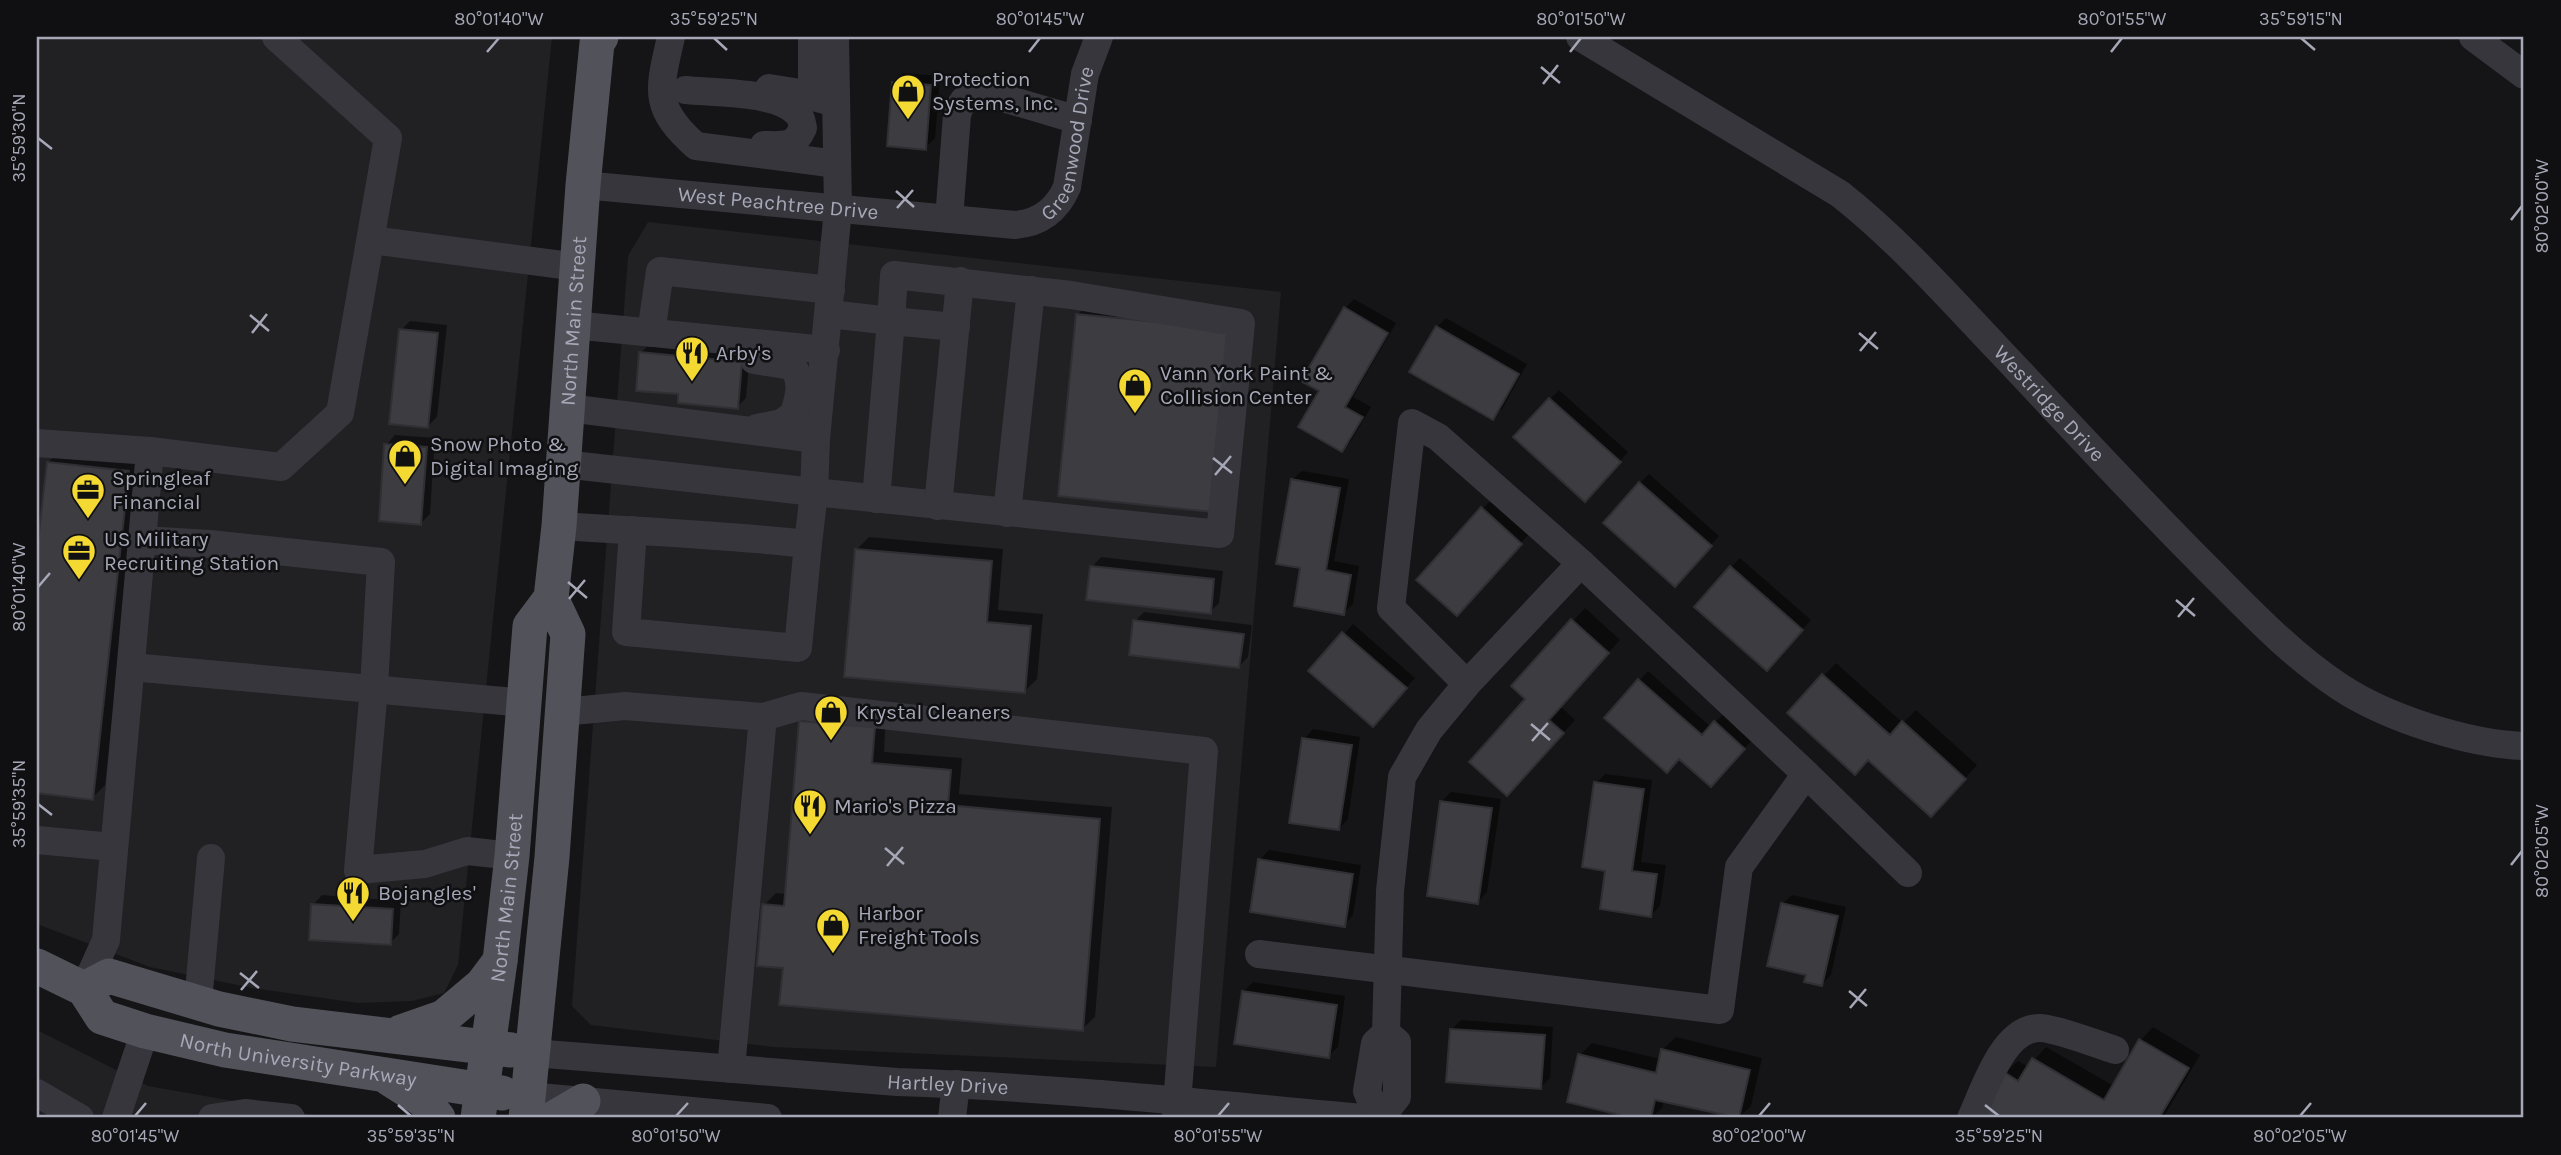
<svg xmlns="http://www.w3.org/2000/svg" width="2561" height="1155" font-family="Karla,sans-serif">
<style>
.built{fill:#212124}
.shadow{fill:#0007}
.building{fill:#3c3c41;stroke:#302f33;stroke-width:2}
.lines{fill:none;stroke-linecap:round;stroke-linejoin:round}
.minor{stroke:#36363c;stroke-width:28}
.major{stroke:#52525b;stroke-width:35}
.ticks{fill:none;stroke:#a6a8b7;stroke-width:2.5}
.labels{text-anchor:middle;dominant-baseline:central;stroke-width:5;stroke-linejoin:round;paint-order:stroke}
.poi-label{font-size:21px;fill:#a6a8b7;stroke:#101012;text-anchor:start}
.street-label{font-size:21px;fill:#a6a8b7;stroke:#101012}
.neatline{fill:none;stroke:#a6a8b7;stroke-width:2.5}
.ticks-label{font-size:18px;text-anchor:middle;fill:#a6a8b7}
</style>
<rect width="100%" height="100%" fill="#151517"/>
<path class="built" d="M37 37H552L458 965 444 993 412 1001 358 1003 252 988 150 967 37 924Z
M648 222 1281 292 1216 1067 774 1047 591 1025 572 1006 628 256Z
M37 1030 148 1086 331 1118H37Z"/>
<path class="shadow" d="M903 73 940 76 935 138 925 148 894 82Z
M1354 299 1396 323 1353 397 1371 407 1351 441 1342 450 1322 391 1345 308Z
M1090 302 1241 317 1212 510 1078 314Z
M1446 318 1527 364 1502 409 1492 418 1437 327Z
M410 321 447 325 437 417 428 426 401 330Z
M650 343 750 353 746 398 737 407 680 393 641 353Z
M1559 390 1628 452 1594 491 1550 399Z
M395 435 435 438 430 514 421 523 386 445Z
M61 450 141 459 105 785 92 798 37 792V546L39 547 48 462Z
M1302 471 1349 479 1334 561 1359 566 1353 604 1343 613 1302 567 1292 480Z
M1649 474 1719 536 1684 576 1640 483Z
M1492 500 1529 534 1466 604 1482 509Z
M869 537 1003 549 998 610 1043 614 1037 679 1025 691 856 550Z
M1101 557 1223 571 1219 603 1210 612 1092 567Z
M1740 558 1811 620 1776 659 1731 567Z
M1585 608 1620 640 1560 706 1575 720 1519 782 1528 699 1513 685Z
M1144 612 1252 625 1248 657 1239 666 1135 621Z
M1353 624 1415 678 1382 716 1311 671Z
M1836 663 1903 723 1916 710 1977 765 1943 803 1869 759 1824 676Z
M1648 671 1711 727 1724 713 1753 739 1720 776 1680 757 1606 718Z
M813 709 886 715 884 752 962 758 959 794 1112 807 1095 1017 1082 1029 784 966 764 905 776 893 787 894 801 721Z
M1313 729 1360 737 1348 819 1339 829 1304 739Z
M1605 774 1652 780 1641 862 1666 865 1660 906 1651 915 1607 869 1596 783Z
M1451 792 1501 799 1487 892 1478 902 1442 801Z
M1269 850 1361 865 1353 915 1344 925 1260 860Z
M322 895 401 901 399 934 390 943 313 905Z
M1792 895 1846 907 1831 975 1822 984 1808 974 1782 904Z
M1253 982 1345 996 1338 1047 1328 1056 1244 991Z
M1461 1020 1553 1027 1550 1078 1541 1087 1451 1030Z
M2153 1027 2200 1055 2163 1118H1979L2005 1073 2018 1061 2028 1067 2046 1047 2114 1086 2141 1040Z
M1676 1037 1762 1058 1751 1106 1738 1118 1664 1100 1662 1108 1651 1118H1639L1569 1101 1580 1055 1592 1043 1661 1059 1663 1049Z"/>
<path class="building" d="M892 82 931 85 926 150 887 146Z
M1344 307 1388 333 1345 407 1363 417 1342 452 1298 427 1319 391 1301 381Z
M1076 314 1230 329 1212 512 1058 496Z
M1436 326 1519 374 1493 420 1409 372Z
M399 329 438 333 428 428 389 424Z
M639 352 742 362 738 409 678 403V394L636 391Z
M1549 398 1621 462 1585 502 1513 437Z
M384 444 427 447 421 525 379 521Z
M47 462 129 471 93 800 37 793V550Z
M1291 479 1340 488 1326 570 1351 575 1344 615 1294 606 1300 568 1276 564Z
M1639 482 1712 546 1675 587 1603 523Z
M1481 507 1522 544 1457 616 1416 580Z
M855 549 992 561 987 622 1031 626 1025 693 844 677Z
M1090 566 1214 579 1211 614 1086 600Z
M1730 566 1803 630 1767 671 1694 607Z
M1571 619 1609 653 1549 720 1564 733 1507 796 1469 762 1525 699 1511 686Z
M1133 620 1244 634 1239 668 1129 655Z
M1342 632 1407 688 1373 727 1308 671Z
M1822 674 1890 735 1902 721 1966 779 1931 817 1868 760 1855 775 1787 713Z
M1638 679 1702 735 1714 721 1745 749 1711 787 1679 759 1667 773 1604 718Z
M799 721 875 727 872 763 951 770 948 805 1100 819 1083 1031 779 1005 783 968 757 966 762 904 784 906Z
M1302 738 1352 745 1339 830 1289 823Z
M1594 782 1644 789 1632 871 1657 874 1651 917 1600 909 1605 871 1582 867Z
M1440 801 1492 808 1478 904 1427 896Z
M1258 859 1353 874 1345 927 1250 912Z
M1781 903 1838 916 1822 986 1804 982 1806 975 1767 966Z
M311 904 393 909 391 945 309 940Z
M1242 991 1337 1005 1329 1058 1234 1044Z
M1450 1029 1545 1035 1541 1089 1446 1082Z
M2139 1039 2189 1068 2159 1118H1977L2004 1072 2018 1081 2032 1058 2104 1100Z
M1661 1049 1750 1070 1739 1118 1655 1100 1651 1118H1632L1567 1102 1578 1054 1656 1073Z"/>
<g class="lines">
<g class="minor">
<path d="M671 37C659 90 652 107 696 146L837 164"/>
<path id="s1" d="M1580 37 1840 194C1898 240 1947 295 1998 349 2067 422 2135 496 2206 567 2248 609 2290 654 2340 687 2387 718 2468 744 2524 746"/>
<path d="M2473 37 2524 75"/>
<path d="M769 88 794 92 836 103"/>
<path d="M685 90C714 93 777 91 797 113 801 116 802 123 803 128 794 148 784 145 764 145"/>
<path d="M812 97V37"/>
<path id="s2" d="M583 185 1015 225C1040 223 1057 210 1067 187L1085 74 1099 37"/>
<path d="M949 219 957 115C962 98 967 95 983 92L1078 120"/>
<path d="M371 240 578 267"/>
<path d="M829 314 891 321 894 275 1071 295 1241 323 1220 534 814 492 816 439 838 209 835 37"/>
<path d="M573 325 826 350"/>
<path d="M651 333 660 271 831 290"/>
<path d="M754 360 792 366C804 381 799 397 794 414L782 423 757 428"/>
<path d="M568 408 816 439"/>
<path d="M37 443 150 451"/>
<path d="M563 464 814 492 808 544"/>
<path d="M876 499 891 321 956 327"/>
<path d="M938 506 960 281"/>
<path d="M1007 513 1031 290"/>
<path d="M559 526C642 531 725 535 808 544L798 648 626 632 633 530"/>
<path d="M142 540 210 544 381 562 374 688 358 870 425 864 467 851 512 856"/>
<path d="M1581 563 1803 771 1908 873"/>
<path d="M131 667 525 703"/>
<path d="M563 712 625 706 763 717 731 1069"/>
<path d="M763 717 801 706 1204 751 1176 1117"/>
<path d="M37 840 113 847"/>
<path d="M1259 954 1720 1010 1739 867 1806 774"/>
<path d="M84 989 106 940 150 451 281 467 340 413 388 138 276 37"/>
<path d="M198 1002 211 858"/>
<path id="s3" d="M533 1053 897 1082C1053 1087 1208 1104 1363 1118"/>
<path d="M37 1093 80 1118"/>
<path d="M529 1096 768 1118"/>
<path d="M116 1118 145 1031"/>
<path d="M212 1118 245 1113 291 1118"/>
<path d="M952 1118 956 1084"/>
<path d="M1378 1118 1367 1091 1375 1043 1386 1033 1390 891 1402 777 1429 730 1467 684 1581 563 1438 437 1412 423 1391 608 1467 684"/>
<path d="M1380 1118 1397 1097V1042L1386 1033"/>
<path d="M1971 1118C1984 1091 2003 1026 2041 1028 2058 1029 2096 1044 2115 1050"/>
</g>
<g class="major">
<path id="s4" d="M37 966 84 989 102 1017 145 1031 225 1050 502 1093"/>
<path d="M84 989 109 976 219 1009 292 1024 511 1050"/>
<path d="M401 1032 444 1017 482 985 500 961"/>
<path d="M390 1079 423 1100 438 1118"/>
<path id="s5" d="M478 1118 500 961 512 856 530 626 551 598 559 526 583 185 597 43 601 37"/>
<path d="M526 1118 552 857 568 634 551 598"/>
<path d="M554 1118 583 1101"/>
</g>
</g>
<path class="ticks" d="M714 38 727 50M2301 38 2315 50M487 52 499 38M1029 52 1040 38M1570 52 1581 38M2111 52 2122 38M1541 67 1560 83M1543 84 1558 65M38 138 52 149M896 191 914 207M897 208 913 190M2511 220 2522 206M250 315 269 331M252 333 267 314M1859 333 1878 349M1860 351 1876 332M1213 458 1232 473M1215 475 1231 456M568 582 587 598M38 587 50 573M569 599 585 580M2176 600 2195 616M2178 617 2194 598M1531 724 1550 740M1532 741 1548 723M38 804 52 815M885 848 904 864M2511 865 2522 851M887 866 903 847M240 973 259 988M241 990 257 971M1849 991 1867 1006M1850 1008 1866 989M398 1105 411 1116M1985 1105 1999 1116M135 1116 146 1103M676 1116 688 1103M1218 1116 1229 1103M1759 1116 1770 1103M2300 1116 2311 1103"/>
<defs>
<g id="shop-pin" transform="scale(1.75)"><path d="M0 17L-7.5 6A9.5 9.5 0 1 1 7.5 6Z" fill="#f3d931" stroke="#101012"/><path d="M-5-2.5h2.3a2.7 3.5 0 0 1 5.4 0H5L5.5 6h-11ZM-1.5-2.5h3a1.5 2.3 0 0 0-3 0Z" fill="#111"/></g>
<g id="restaurant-pin" transform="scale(1.75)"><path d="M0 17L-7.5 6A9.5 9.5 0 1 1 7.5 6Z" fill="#f3d931" stroke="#101012"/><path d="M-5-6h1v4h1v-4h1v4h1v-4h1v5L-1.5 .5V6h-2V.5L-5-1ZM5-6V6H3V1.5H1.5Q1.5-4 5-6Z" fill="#111"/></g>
<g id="office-pin" transform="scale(1.75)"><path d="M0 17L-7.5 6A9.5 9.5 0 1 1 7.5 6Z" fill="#f3d931" stroke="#101012"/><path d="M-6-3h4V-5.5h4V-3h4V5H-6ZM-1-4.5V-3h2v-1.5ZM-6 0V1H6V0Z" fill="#111"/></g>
</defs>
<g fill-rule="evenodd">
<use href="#shop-pin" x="908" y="91"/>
<use href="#restaurant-pin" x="692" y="353"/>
<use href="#shop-pin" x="1135" y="385"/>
<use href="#shop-pin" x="405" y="456"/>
<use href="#office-pin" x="88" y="490"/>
<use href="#office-pin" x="79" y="551"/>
<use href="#shop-pin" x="831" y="712"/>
<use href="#restaurant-pin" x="810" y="806"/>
<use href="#restaurant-pin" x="353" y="893"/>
<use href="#shop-pin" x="833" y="925"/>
</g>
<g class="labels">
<g class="poi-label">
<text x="932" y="79">Protection<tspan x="932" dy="24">Systems, Inc.</tspan></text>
<text x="716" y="353">Arby's</text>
<text x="1160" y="373">Vann York Paint &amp;<tspan x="1160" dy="24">Collision Center</tspan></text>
<text x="430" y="444">Snow Photo &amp;<tspan x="430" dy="24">Digital Imaging</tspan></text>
<text x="112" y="478">Springleaf<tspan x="112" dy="24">Financial</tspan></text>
<text x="104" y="539">US Military<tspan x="104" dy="24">Recruiting Station</tspan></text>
<text x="856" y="712">Krystal Cleaners</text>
<text x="834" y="806">Mario's Pizza</text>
<text x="378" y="893">Bojangles'</text>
<text x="858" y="913">Harbor<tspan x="858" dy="24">Freight Tools</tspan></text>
</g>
<g class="street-label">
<text stroke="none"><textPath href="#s2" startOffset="544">Greenwood Drive</textPath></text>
<text stroke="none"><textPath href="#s2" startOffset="196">West Peachtree Drive</textPath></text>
<text stroke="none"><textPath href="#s5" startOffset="808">North Main Street</textPath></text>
<text stroke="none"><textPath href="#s1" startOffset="600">Westridge Drive</textPath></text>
<text stroke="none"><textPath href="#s5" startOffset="222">North Main Street</textPath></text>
<text stroke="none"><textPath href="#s4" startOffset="287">North University Parkway</textPath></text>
<text stroke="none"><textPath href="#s3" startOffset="416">Hartley Drive</textPath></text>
</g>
</g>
<rect width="2561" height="1155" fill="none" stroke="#101012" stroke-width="77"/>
<rect x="38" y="38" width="2484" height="1078" class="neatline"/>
<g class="ticks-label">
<text x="499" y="25">80°01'40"W</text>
<text x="714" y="25">35°59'25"N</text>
<text x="1040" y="25">80°01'45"W</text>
<text x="1581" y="25">80°01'50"W</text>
<text x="2122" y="25">80°01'55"W</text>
<text x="2301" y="25">35°59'15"N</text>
<text transform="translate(19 138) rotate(-90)" y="6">35°59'30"N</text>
<text transform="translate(2542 206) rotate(-90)" y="6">80°02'00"W</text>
<text transform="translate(19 587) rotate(-90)" y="6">80°01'40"W</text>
<text transform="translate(19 804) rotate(-90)" y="6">35°59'35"N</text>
<text transform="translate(2542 851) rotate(-90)" y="6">80°02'05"W</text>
<text x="135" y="1142">80°01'45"W</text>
<text x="411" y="1142">35°59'35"N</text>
<text x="676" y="1142">80°01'50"W</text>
<text x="1218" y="1142">80°01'55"W</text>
<text x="1759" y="1142">80°02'00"W</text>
<text x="1999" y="1142">35°59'25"N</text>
<text x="2300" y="1142">80°02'05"W</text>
</g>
</svg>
